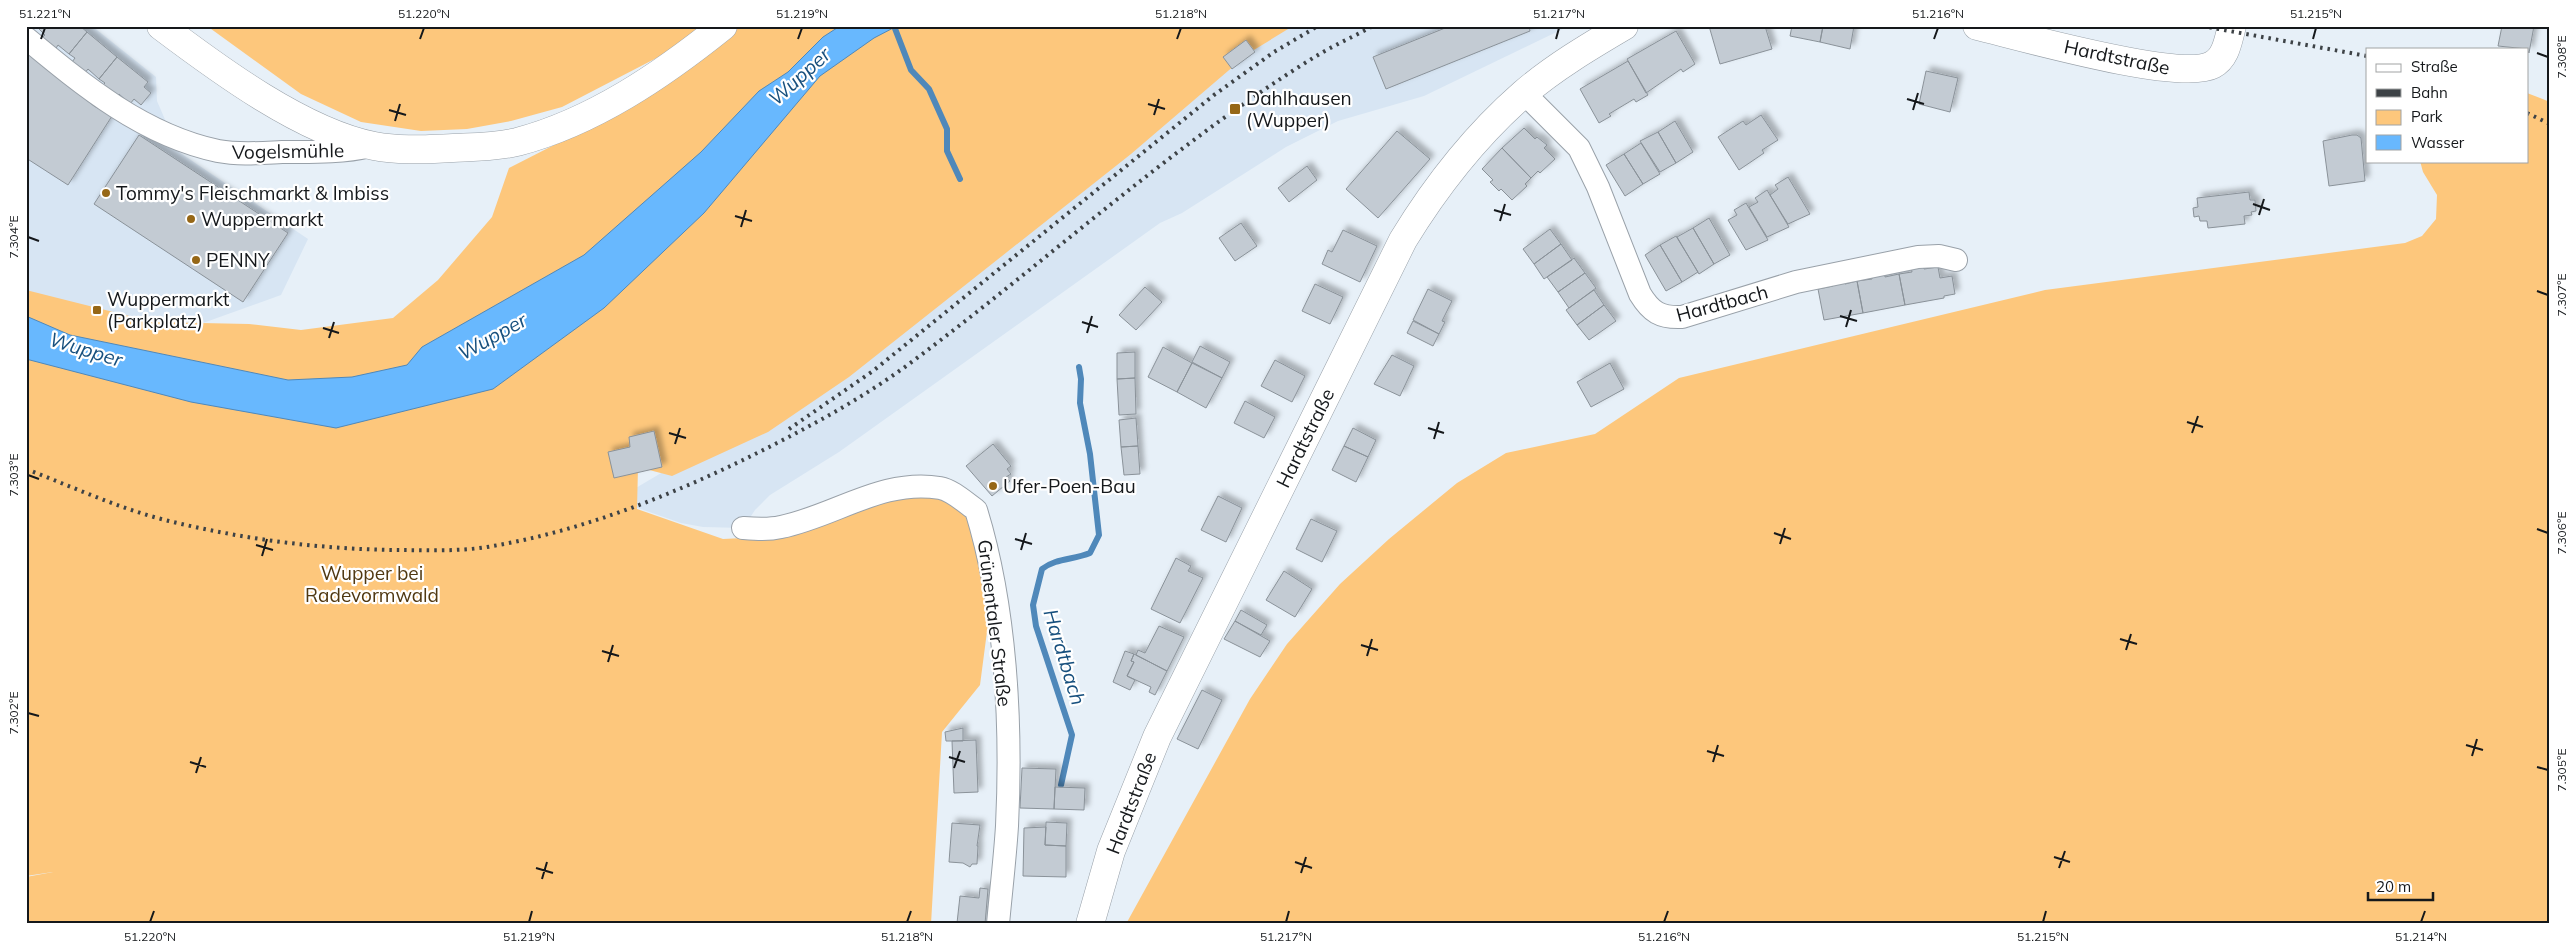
<svg xmlns="http://www.w3.org/2000/svg" width="2576" height="950" font-family="Mulish,sans-serif">
<style>
.built{fill:#d7e5f3}
.green{fill:#fdc77c}
.water{fill:#68b8fe;stroke:#4f88ba}
.lines{fill:none;stroke-linecap:round;stroke-linejoin:round}
.stream{stroke:#4f88ba;stroke-width:6}
.building{fill:#c3cbd3;stroke:#8a9299;filter:url(#shadow)}
.minor-casing{stroke:#99a1a9;stroke-width:24}
.secondary-casing{stroke:#99a1a9;stroke-width:29}
.minor{stroke:#fff;stroke-width:22}
.secondary{stroke:#fff;stroke-width:28}
.rail{stroke:#3d4246;stroke-width:4;stroke-dasharray:2.5 5;stroke-linecap:butt}
.ticks{fill:none;stroke:#15181b;stroke-width:2}
.poi-dot{fill:#966716;stroke:#fff;stroke-width:2}
.labels{text-anchor:middle;dominant-baseline:central;stroke-width:4.5;stroke-linejoin:round;paint-order:stroke}
.street-label{font-size:19px;fill:#15181b;stroke:#fff}
.poi-label{font-size:19px;fill:#15181b;stroke:#fff;text-anchor:start}
.park-label{font-size:19px;fill:#503811;stroke:#fff}
.water-label{font-size:20px;font-style:italic;fill:#17507e;stroke:#fff}
.neatline{fill:none;stroke:#15181b;stroke-width:2}
.ticks-label{font-size:12px;text-anchor:middle;fill:#15181b}
</style>
<defs>
<filter id="shadow"><feDropShadow dx="4.5" dy="-4.5" stdDeviation="2.5" flood-color="#0004"/></filter>
</defs>
<rect width="100%" height="100%" fill="#e7f0f8"/>
<path class="built" d="M26 26H92L156 77 157 101 179 152 308 239 281 295 203 323 126 319 62 308 26 291Z
M1258 26H1569L1424 96 1338 121 1286 147 1182 213 1160 223 839 452 770 495 755 510 743 528 703 527 681 523 635 507 624 495 673 466Z"/>
<path class="green" d="M207 26H711L697 37 562 107 511 121 467 129 421 131 361 122 301 94Z
M733 26H1293L1249 53 1131 154 849 377 768 432 672 476 638 467 637 509 723 539 784 536 864 500 940 491 975 513 991 601 980 685 942 732 931 924H26V877L53 872 26 876V290L153 322 249 324 301 330 393 318 438 280 492 217 509 168 605 119Z
M2527 93 2550 102V924H1126L1250 699 1287 644 1340 584 1389 539 1457 483 1506 453 1595 434 1679 378 2045 290 2405 243 2422 236 2436 219 2437 195 2423 172 2420 161H2527Z"/>
<path class="water" d="M840 26H897L874 38 820 76 704 213 604 308 493 389 336 428 191 402 26 359V316L70 335 288 380 352 377 407 365 422 347 584 255 701 152 759 91 788 72 823 37Z"/>
<g class="lines">
<path class="stream" d="M894 26 911 70 929 89 947 129V151L960 179
M1061 785 1072 735 1036 626 1033 605 1042 569C1056 558 1073 560 1090 553L1099 535 1090 454 1080 403 1081 379 1079 367"/>
</g>
<path class="building" d="M41 26H80L87 32 69 54 58 45 55 50 42 38 45 35 39 29Z
M1450 26H1529L1530 31 1386 89 1373 57Z
M1709 26H1765L1772 49 1720 64Z
M1792 26H1823L1820 42 1790 36Z
M1823 26H1854L1850 49 1820 42Z
M2502 26H2534L2529 53 2527 49 2498 46Z
M1676 31 1695 64 1683 72 1681 69 1646 93 1627 59Z
M87 32 117 57 99 79 88 69 84 74 72 62 75 58 69 54Z
M1246 40 1255 52 1232 69 1223 57Z
M26 51 94 106 112 116 68 185 26 158Z
M117 57 148 82 144 87 151 93 141 105 134 99 130 104 119 94 115 99 102 86 105 83 99 79Z
M1628 61 1648 95 1636 102 1634 99 1609 114 1611 116 1599 123 1580 89Z
M1926 71 1958 78 1950 112 1919 104Z
M1761 115 1778 140 1762 150 1764 153 1739 170 1718 137 1743 121 1746 125Z
M1675 121 1693 152 1676 163 1658 132Z
M1524 128 1535 139 1537 137 1547 145 1544 148 1555 159 1540 173 1538 171 1531 178 1502 148Z
M1397 131 1430 159 1378 218 1346 189Z
M1658 132 1676 163 1660 172 1640 141Z
M139 135 288 233 243 302 94 204Z
M2352 135H2357L2361 138 2365 181 2329 186 2323 141Z
M1641 143 1660 174 1643 184 1624 154Z
M1502 148 1531 178 1525 184 1527 186 1512 200 1501 189 1499 191 1490 182 1493 180 1482 169Z
M1624 154 1643 184 1625 196 1606 165Z
M1307 166 1317 180 1289 202 1278 188Z
M1788 177 1810 214 1788 224 1770 195 1778 189 1775 185Z
M1767 190 1789 227 1767 237 1749 207 1758 202 1755 198Z
M2249 192 2250 200H2255L2256 211 2251 212 2252 215 2244 216 2245 224 2208 228 2207 221H2200L2199 216 2194 217 2193 208 2198 207 2197 198Z
M1746 203 1768 240 1746 250 1728 220 1737 215 1734 210Z
M1709 218 1730 255 1714 264 1693 228Z
M1241 223 1257 246 1235 261 1219 238Z
M1693 228 1714 264 1699 274 1677 237Z
M1550 229 1561 244 1534 264 1523 249Z
M1343 230 1377 246 1360 282 1322 264 1328 250 1332 252Z
M1676 236 1698 272 1682 282 1660 245Z
M1561 244 1572 260 1544 279 1534 264Z
M1660 245 1682 282 1666 291 1645 255Z
M1574 258 1585 273 1558 292 1547 277Z
M1923 265 1924 269 1938 267 1940 278 1952 276 1955 294 1944 296V298L1905 305 1899 274 1912 272 1911 267Z
M1884 271 1885 277 1899 274 1905 305 1863 313 1857 281 1872 279V274Z
M1585 273 1596 288 1569 308 1558 292Z
M1844 279 1845 284 1857 281 1863 313 1824 320 1818 289 1833 286 1832 281Z
M1315 284 1343 297 1330 324 1302 311Z
M1145 287 1162 302 1136 330 1119 315Z
M1428 289 1452 301 1442 321 1445 322 1439 334 1413 320Z
M1594 290 1604 305 1577 325 1566 310Z
M1604 305 1616 321 1589 340 1577 325Z
M1413 321 1439 334 1433 346 1407 333Z
M1200 346 1230 362 1222 378 1192 362Z
M1163 347 1192 363 1177 392 1148 377Z
M1135 352V378L1117 379V353Z
M1392 355 1414 366 1400 396 1374 384Z
M1275 360 1305 376 1292 402 1261 386Z
M1192 363 1222 378 1206 408 1177 392Z
M1610 363 1624 389 1591 407 1577 382Z
M1135 378 1136 414 1119 415 1117 379Z
M1245 401 1275 417 1264 438 1234 423Z
M1136 418 1138 446 1121 447 1119 420Z
M1353 428 1376 440 1368 457 1344 446Z
M654 431 662 467 614 478 608 452 630 447 629 437Z
M993 444 1011 466 1007 469 1011 474 1006 477 1010 481 992 496 966 466Z
M1138 446 1140 474 1124 475 1121 447Z
M1344 446 1368 457 1356 482 1332 470Z
M1218 496 1242 508 1226 542 1201 530Z
M1311 519 1337 531 1322 562 1296 549Z
M1176 558 1191 566 1188 571 1203 578 1180 623 1151 609Z
M1284 571 1312 589 1295 617 1266 600Z
M1241 610 1267 625 1261 635 1235 621Z
M1235 621 1270 641 1260 657 1224 639Z
M1159 626 1184 637 1167 671 1136 655 1138 650 1145 653Z
M1125 651 1134 654 1131 661 1134 662 1127 676 1135 680 1130 690 1113 682Z
M1134 654 1167 671 1155 695 1149 692 1151 687 1127 676 1134 662 1131 661Z
M1202 690 1222 700 1198 749 1177 739Z
M963 728V741H946L945 732Z
M976 740 978 792 954 793 952 741Z
M1022 768 1056 769 1054 809 1020 808Z
M1055 787 1085 788 1084 810 1054 809Z
M1046 822 1067 823 1066 846 1045 845Z
M952 823 980 825 977 846H978L977 864H972L970 867 963 863 949 862Z
M1046 827 1045 845 1066 846V877L1023 876 1024 828Z
M980 888 988 889 985 924 957 923 960 896 979 898Z"/>
<g class="lines">
<g class="minor-casing">
<path id="minor" d="M26 38C84 86 143 135 218 151 239 155 261 153 282 152 312 152 341 153 370 146
M1524 93 1579 148 1598 187 1640 294C1651 312 1660 318 1682 317L1796 282 1918 257 1939 256 1956 260
M743 528C756 529 768 530 781 527 835 516 883 478 940 488 952 490 966 503 976 510 1006 607 1012 724 1007 826 1005 858 1001 891 998 924"/>
</g>
<g class="secondary-casing">
<path id="secondary" d="M161 26C218 69 303 132 374 146 400 151 427 149 453 148 474 147 496 147 517 142 593 122 662 75 723 26
M1977 26C2019 36 2180 82 2212 65 2226 58 2228 41 2232 26
M1090 924 1111 851 1157 737 1403 240C1436 186 1475 136 1523 94 1553 68 1590 46 1624 26"/>
</g>
<use href="#minor" class="minor"/>
<use href="#secondary" class="secondary"/>
<path class="rail" d="M2202 26 2367 56
M2527 113 2550 124
M789 429 873 371 1214 95 1274 52 1318 26
M26 469C73 487 120 509 169 521 243 539 318 549 394 550 426 550 461 552 493 546 580 531 664 498 743 460 802 431 861 400 913 361 1047 261 1171 146 1313 58 1332 46 1353 37 1373 26"/>
</g>
<path class="ticks" d="M41 39 45 28M420 39 424 28M798 39 802 28M1177 39 1181 28M1556 39 1559 28M1934 39 1938 28M2313 39 2316 28M2537 53 2548 57M1907 99 1924 104M1148 104 1165 109M389 110 406 115M1913 110 1918 93M1154 115 1159 99M395 121 400 104M2253 204 2270 210M1494 210 1511 215M2259 215 2264 199M735 216 752 221M1500 221 1505 204M741 227 746 210M28 237 39 241M2537 291 2548 295M1840 316 1857 321M1082 322 1098 327M1846 327 1851 310M323 328 339 333M1087 333 1092 316M329 338 334 322M2187 422 2203 427M1428 428 1444 433M669 433 686 438M2192 433 2198 416M1434 439 1439 422M675 444 680 428M28 475 39 479M2537 529 2548 533M1774 533 1791 539M1015 539 1032 544M1780 544 1785 528M256 545 273 550M1021 550 1026 533M262 556 267 539M2120 639 2137 644M1361 645 1378 650M2126 650 2131 634M602 651 619 656M1367 656 1372 639M608 662 613 645M28 713 39 716M2466 745 2483 750M1707 751 1724 756M2472 756 2477 739M949 757 965 762M190 762 206 767M1713 762 1718 745M2537 767 2548 770M954 768 960 751M196 773 201 757M2054 857 2070 862M1295 862 1312 868M536 868 553 873M2059 868 2065 851M1301 873 1306 857M542 879 547 862M150 922 154 911M529 922 532 911M907 922 911 911M1286 922 1289 911M1664 922 1668 911M2043 922 2046 911M2421 922 2425 911"/>
<g class="poi-dot">
<rect x="1229" y="103" width="12" height="12" rx="2.5"/>
<circle cx="106" cy="193" r="5"/>
<circle cx="191" cy="219" r="5"/>
<circle cx="196" cy="260" r="5"/>
<rect x="92" y="305" width="10" height="10" rx="2.5"/>
<circle cx="993" cy="486" r="5"/>
</g>
<g class="labels">
<g class="street-label">
<text transform="translate(2117 57) rotate(12)">Hardtstraße</text>
<text transform="translate(288 151) rotate(-1)">Vogelsmühle</text>
<text transform="translate(1722 303) rotate(-15)">Hardtbach</text>
<text transform="translate(1305 438) rotate(-64)">Hardtstraße</text>
<text transform="translate(995 623) rotate(83)">Grünentaler Straße</text>
<text transform="translate(1131 803) rotate(-69)">Hardtstraße</text>
</g>
<g class="poi-label">
<text x="1246" y="98">Dahlhausen<tspan x="1246" dy="22">(Wupper)</tspan></text>
<text x="116" y="193">Tommy's Fleischmarkt &amp; Imbiss</text>
<text x="201" y="219">Wuppermarkt</text>
<text x="206" y="260">PENNY</text>
<text x="107" y="299">Wuppermarkt<tspan x="107" dy="22">(Parkplatz)</tspan></text>
<text x="1003" y="486">Ufer-Poen-Bau</text>
</g>
<g class="park-label">
<text x="372" y="573">Wupper bei<tspan x="372" dy="22">Radevormwald</tspan></text>
</g>
<g class="water-label">
<text transform="translate(799 76) rotate(-42)">Wupper</text>
<text transform="translate(492 336) rotate(-29)">Wupper</text>
<text transform="translate(86 349) rotate(17)">Wupper</text>
<text transform="translate(1065 657) rotate(73)">Hardtbach</text>
</g>
</g>
<rect width="2576" height="950" fill="none" stroke="#ffffff" stroke-width="55"/>
<rect x="2366" y="48" width="162" height="115" fill="#ffffff" stroke="#a1a3a4"/>
<rect x="2376" y="64" width="25" height="8" fill="#ffffff" stroke="#a1a3a4"/>
<text x="2411" y="72" font-size="15" fill="#15181b">Straße</text>
<rect x="2376" y="89" width="25" height="8" fill="#3d4246" stroke="#a1a3a4"/>
<text x="2411" y="98" font-size="15" fill="#15181b">Bahn</text>
<rect x="2376" y="110" width="25" height="15" fill="#fdc77c" stroke="#a1a3a4"/>
<text x="2411" y="122" font-size="15" fill="#15181b">Park</text>
<rect x="2376" y="135" width="25" height="15" fill="#68b8fe" stroke="#a1a3a4"/>
<text x="2411" y="148" font-size="15" fill="#15181b">Wasser</text>
<path d="M2368 892v8h65v-8" fill="none" stroke="#15181b" stroke-width="2.5"/>
<text x="2376" y="892" font-size="15" fill="#15181b" stroke="#ffffff" stroke-width="4" paint-order="stroke">20 m</text>
<rect x="28" y="28" width="2520" height="894" class="neatline"/>
<g class="ticks-label">
<text x="45" y="18">51.221°N</text>
<text x="424" y="18">51.220°N</text>
<text x="802" y="18">51.219°N</text>
<text x="1181" y="18">51.218°N</text>
<text x="1559" y="18">51.217°N</text>
<text x="1938" y="18">51.216°N</text>
<text x="2316" y="18">51.215°N</text>
<text transform="translate(2562 57) rotate(-90)" y="4">7.308°E</text>
<text transform="translate(14 237) rotate(-90)" y="4">7.304°E</text>
<text transform="translate(2562 295) rotate(-90)" y="4">7.307°E</text>
<text transform="translate(14 475) rotate(-90)" y="4">7.303°E</text>
<text transform="translate(2562 533) rotate(-90)" y="4">7.306°E</text>
<text transform="translate(14 713) rotate(-90)" y="4">7.302°E</text>
<text transform="translate(2562 770) rotate(-90)" y="4">7.305°E</text>
<text x="150" y="941">51.220°N</text>
<text x="529" y="941">51.219°N</text>
<text x="907" y="941">51.218°N</text>
<text x="1286" y="941">51.217°N</text>
<text x="1664" y="941">51.216°N</text>
<text x="2043" y="941">51.215°N</text>
<text x="2421" y="941">51.214°N</text>
</g>
</svg>
